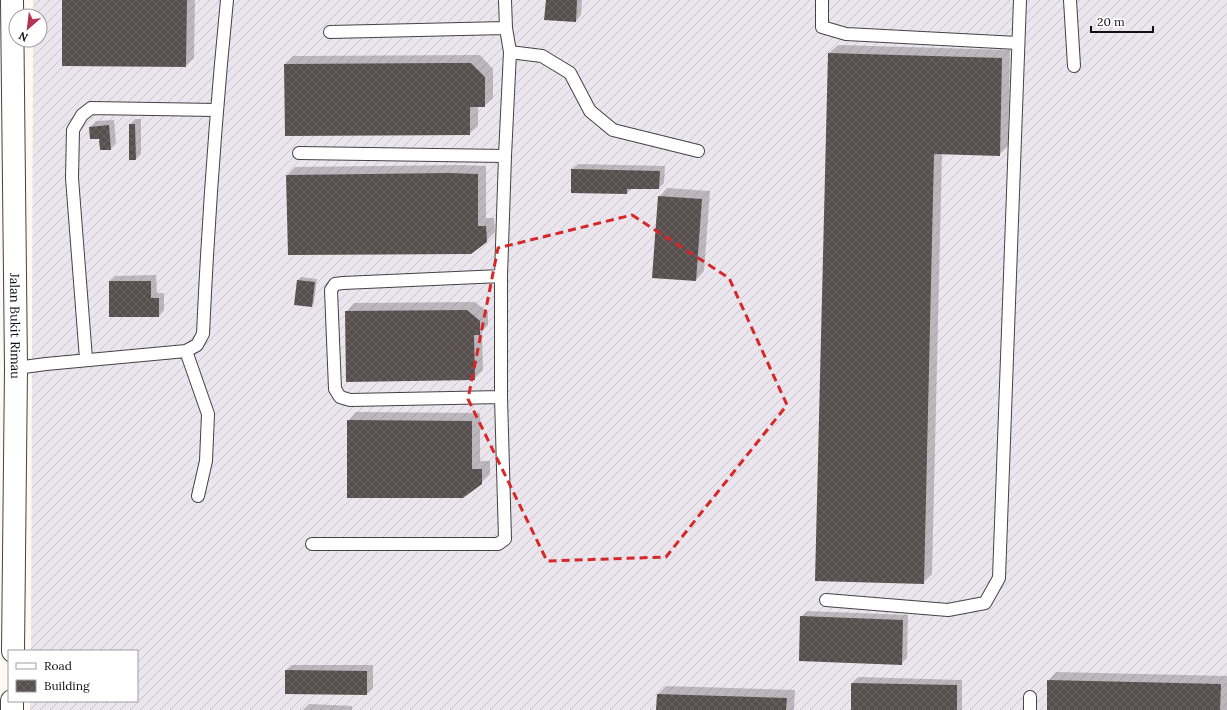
<svg xmlns="http://www.w3.org/2000/svg" width="1227" height="710" font-family="Lora,serif">
<style>
.industrial{fill:url(#industrial-furrows)}
.shadow{fill:#0003}
.building{fill:url(#building-cross-hatch)}
.lines{fill:none;stroke-linecap:round;stroke-linejoin:round}
.service-casing{stroke:#434343;stroke-width:14}
.tertiary-casing{stroke:#434343;stroke-width:24}
.service{stroke:#fff;stroke-width:12}
.tertiary{stroke:#fff;stroke-width:22}
.marked{fill:none;stroke:#d62828;stroke-width:3;stroke-dasharray:8 5;stroke-linejoin:round}
.labels{text-anchor:middle;dominant-baseline:central;stroke-width:4;stroke-linejoin:round;paint-order:stroke}
.street-label{font-size:13px;fill:#101010;stroke:#fff}
</style>
<defs>
<pattern id="industrial-furrows" width="10" height="10" patternUnits="userSpaceOnUse"><rect width="10" height="10" fill="#ebe5ed"/><path d="M-1 1l2-2M0 10L10 0M9 11l2-2" fill="none" stroke="#c8c3ca"/></pattern>
<pattern id="building-cross-hatch" width="8" height="8" patternUnits="userSpaceOnUse"><rect width="8" height="8" fill="#574f4d"/><path d="M0 0l8 8M0 8l8-8" fill="none" stroke="#6a6462"/></pattern>
</defs>
<rect width="100%" height="100%" fill="#fefaf3"/>
<path class="industrial" d="M33 0H1227V710H30V701H137V651H31L33 40H40V16H33Z"/>
<path class="shadow" d="M63 0H195L194 58 186 66 63 65Z
M547 0H582L581 15 576 21Z
M838 45 1010 50 1008 146 999 155 942 153 932 574 923 583 829 53Z
M480 55 493 69V98L484 106H478V126L469 134 286 135 285 64 293 56Z
M135 119H141V154L136 159 130 124Z
M114 120 116 143 110 149 90 127 96 121Z
M578 164 665 166 664 183 659 188H632L627 193 572 169Z
M458 165 486 166V218H494L495 232 486 241 289 254 287 175 295 167Z
M667 188 710 191 704 271 696 280 659 197Z
M156 275 157 293H164V310L159 316 110 281 115 276Z
M301 277 317 279 314 303 312 306 296 304 298 280Z
M475 302 488 312V325L482 331 483 370 474 379 346 312 354 303Z
M356 412 480 413V461H490V474L481 483 348 421Z
M807 611 908 615 907 658 901 664 801 617Z
M292 665H373V688L367 694 286 693V670Z
M1056 672 1227 676V710H1048V681Z
M858 677 962 680V710H852V683Z
M666 686 795 690 794 710H657L658 694Z
M309 704 352 706V710H303Z"/>
<path class="building" d="M62 0H187L186 67 62 66Z
M546 0H577L576 22 544 20Z
M828 53 1002 58 1000 156 934 154 924 584 815 581Z
M448 63H471L485 77V107H470V135L285 136 284 64Z
M129 124H135L136 160H129Z
M109 125 111 150H100L99 139H90L89 127Z
M571 169 660 171 659 189H627V194L571 193Z
M449 173 478 174V226H486L487 242 471 254 288 255 286 175Z
M658 196 702 199 696 281 652 278Z
M297 280 315 282 312 307 294 305Z
M109 281H151V298H159V317H109Z
M467 310 480 321V335H474L475 380 346 382 345 311Z
M347 420 472 421V469H482V484L463 498H347Z
M800 616 903 620 902 665 799 661Z
M285 670 367 671V695L285 694Z
M1047 680 1221 684 1220 710H1047Z
M851 683 957 685V710H851Z
M657 694 787 698 786 710H656Z"/>
<g class="lines">
<g class="service-casing">
<path id="service" d="M822 0V27L846 34 1018 43
M1070 0 1074 66
M330 32 506 28
M510 52 542 56 570 73 590 111 613 130 698 151
M299 153 505 156
M186 351 208 414 206 461 198 496
M86 359 72 178 73 130 82 115 91 108 216 110
M16 368 46 364 186 351 197 345 203 334C208 223 216 111 227 0
M501 397 350 400 340 397 335 389 331 290 335 284 343 283 501 276
M312 544H498L505 539 501 397V276L505 156 510 52 506 28 505 0
M826 600 948 610 985 603 999 578 1020 0
M1030 710V697"/>
</g>
<g class="tertiary-casing">
<g id="tertiary">
<path id="s1" d="M12 0 16 368 13 651"/>
<path d="M12 710V701"/>
</g>
</g>
<use href="#service" class="service"/>
<use href="#tertiary" class="tertiary"/>
</g>
<path class="marked" d="M632 215 729 278 787 405 666 557 547 561 468 399 498 248Z"/>
<g class="labels">
<g class="street-label">
<text stroke="none"><textPath href="#s1" startOffset="326">Jalan Bukit Rimau</textPath></text>
</g>
</g>
<rect x="8" y="650" width="130" height="52" fill="#ffffff" stroke="#9f9f9f"/>
<rect x="16" y="663" width="20" height="6" fill="#ffffff" stroke="#9f9f9f"/>
<text x="44" y="670" font-size="12" fill="#101010">Road</text>
<rect x="16" y="680" width="20" height="12" fill="url(#building-cross-hatch)" stroke="#9f9f9f"/>
<text x="44" y="690" font-size="12" fill="#101010">Building</text>
<g transform="translate(28 28) rotate(208)"><circle r="19" fill="#ffffff" stroke="#9f9f9f"/>
<path d="M0-3L7 15L0 10L-7 15Z" fill="#b43351"/>
<text y="-6" font-size="11" font-weight="bold" text-anchor="middle" fill="#101010">N</text>
</g>
<path d="M1091 26v6h62v-6" fill="none" stroke="#101010" stroke-width="2"/>
<text x="1097" y="26" font-size="12" fill="#101010" stroke="#ffffff" stroke-width="3" paint-order="stroke">20 m</text>
</svg>
